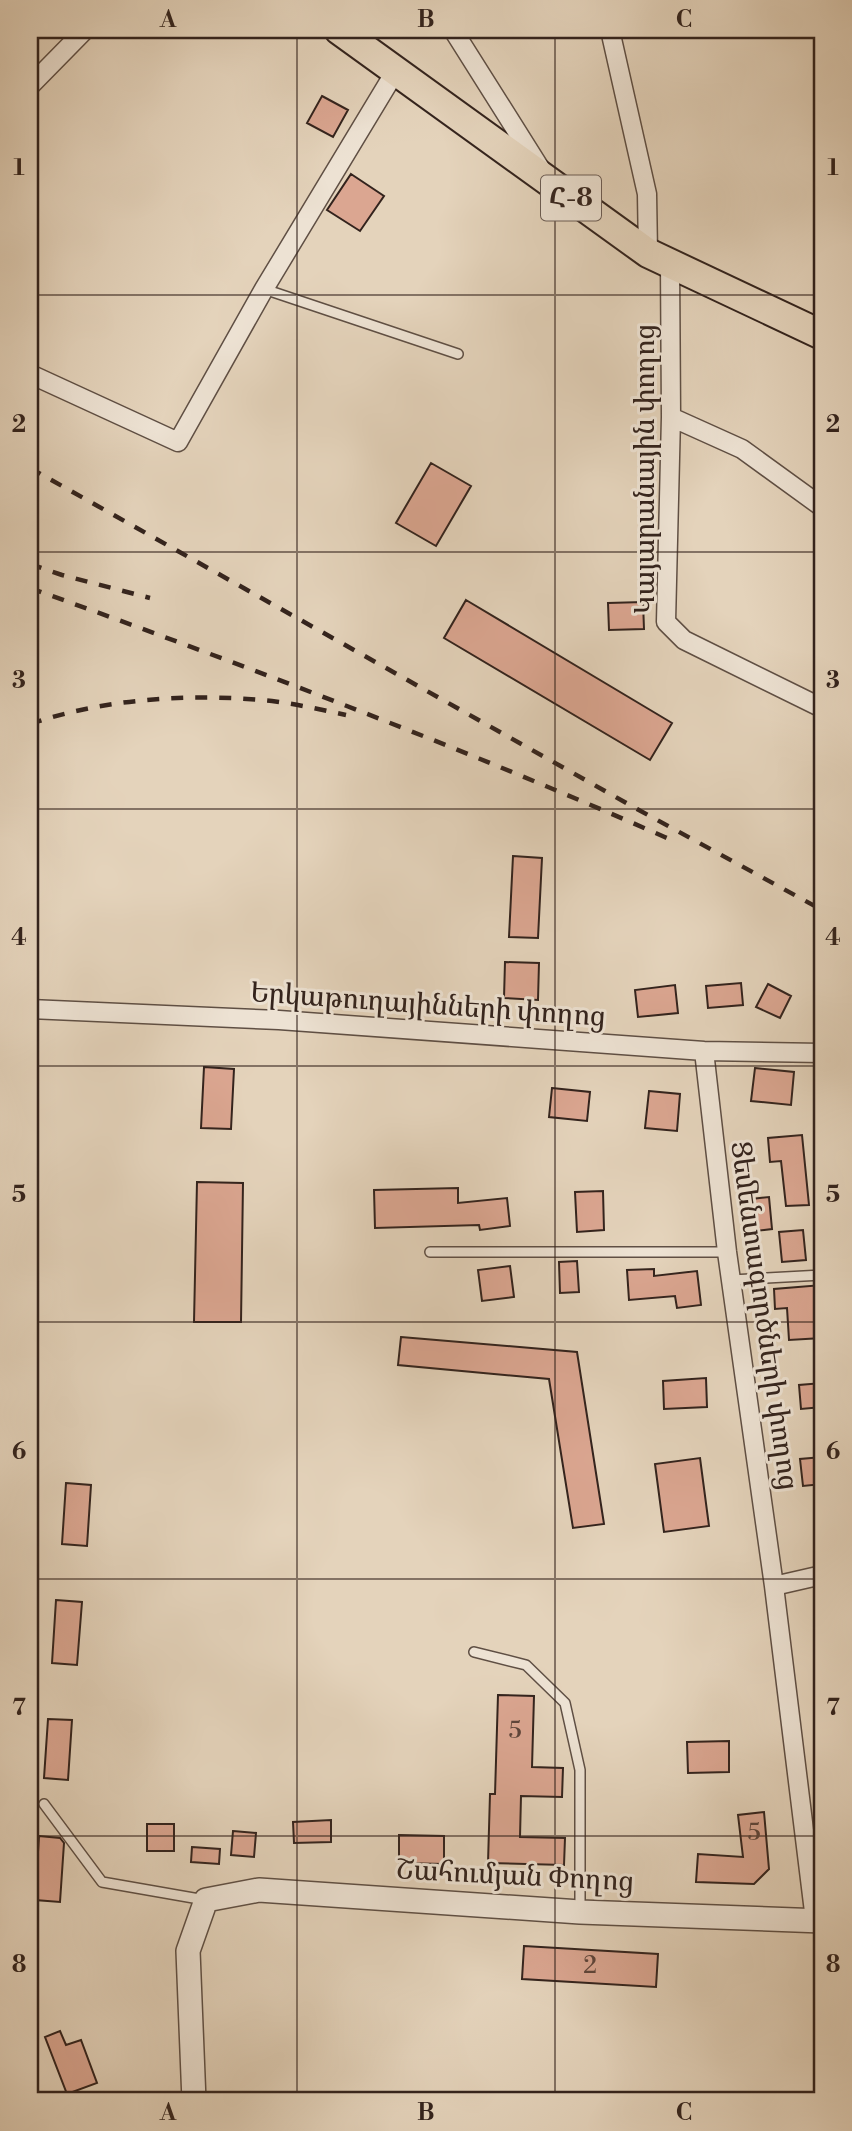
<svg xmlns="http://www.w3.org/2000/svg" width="852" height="2131" font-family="'Libre Bodoni','Noto Serif Armenian',serif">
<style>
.building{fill:#dba691;stroke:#33231d;stroke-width:2}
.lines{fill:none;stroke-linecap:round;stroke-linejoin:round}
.service-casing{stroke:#5f4f44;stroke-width:12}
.minor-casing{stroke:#5f4f44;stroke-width:21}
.tertiary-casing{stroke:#5f4f44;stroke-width:26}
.primary-casing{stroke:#33231d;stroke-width:32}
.service{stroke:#ede2d3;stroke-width:9}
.minor{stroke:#ede2d3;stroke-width:18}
.tertiary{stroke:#ede2d3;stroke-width:23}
.primary{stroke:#e4d3bb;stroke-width:28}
.rail{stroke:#33231d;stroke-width:4.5;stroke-dasharray:12 12;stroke-linecap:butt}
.grid{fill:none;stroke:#33231d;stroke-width:2;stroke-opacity:0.55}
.labels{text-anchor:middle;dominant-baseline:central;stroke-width:6;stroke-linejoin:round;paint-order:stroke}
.number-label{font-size:24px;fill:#5d443a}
.shield{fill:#ede2d3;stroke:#6b5c54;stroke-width:2}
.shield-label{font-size:26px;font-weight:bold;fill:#33231d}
.street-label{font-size:28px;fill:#33231d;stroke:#ede2d3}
.neatline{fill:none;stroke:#33231d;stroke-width:2.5}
.grid-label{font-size:23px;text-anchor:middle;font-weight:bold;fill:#33231d}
</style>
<rect width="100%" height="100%" fill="#e4d3bb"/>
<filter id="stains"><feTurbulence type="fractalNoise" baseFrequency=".00286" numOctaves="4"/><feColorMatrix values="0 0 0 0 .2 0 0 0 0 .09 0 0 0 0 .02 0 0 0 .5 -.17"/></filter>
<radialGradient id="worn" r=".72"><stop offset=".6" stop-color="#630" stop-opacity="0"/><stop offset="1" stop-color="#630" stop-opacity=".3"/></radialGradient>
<path class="building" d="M322 96 348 110 333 137 307 123Z
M351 174 384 196 360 231 327 210Z
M431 463 471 486 436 546 396 523Z
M466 600 672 723 650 760 444 638Z
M643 602 644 629 609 630 608 603Z
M513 856 542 858 538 938 509 937Z
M505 962 539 963 538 1000 504 998Z
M741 983 743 1005 708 1008 706 986Z
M768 984 791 996 780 1018 756 1007Z
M675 985 678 1013 638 1017 635 990Z
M204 1067 234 1069 231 1129 201 1128Z
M755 1068 794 1072 791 1105 751 1101Z
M552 1088 590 1092 587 1121 549 1117Z
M649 1091 680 1094 677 1131 645 1128Z
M802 1135 809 1205 786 1206 781 1161 770 1162 768 1138Z
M197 1182 243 1183 241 1322H194Z
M458 1188V1203L507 1198 510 1226 480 1230 479 1225 375 1228 374 1190Z
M603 1191 604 1230 577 1232 575 1192Z
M769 1197 772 1229 746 1232 743 1200Z
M803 1230 806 1260 782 1262 779 1232Z
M577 1261 579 1292 560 1293 559 1262Z
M510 1266 514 1297 482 1301 478 1270Z
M654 1269V1276L697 1271 701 1305 677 1308 675 1296 629 1300 627 1270Z
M822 1285V1306H820L822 1338 789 1340 787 1308 775 1309 774 1289Z
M401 1337 577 1352 604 1524 573 1528 549 1379 398 1365Z
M706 1378 707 1407 664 1409 663 1381Z
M822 1383V1407L801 1409 799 1385Z
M822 1457V1484L803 1486 800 1459Z
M700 1458 709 1526 664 1532 655 1464Z
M66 1483 91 1485 87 1546 62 1544Z
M56 1600 82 1602 77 1665 52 1663Z
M498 1695 534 1696 532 1767 563 1768 562 1797 521 1796 520 1837 565 1838 564 1865 488 1863 490 1794H495Z
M48 1719 72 1720 68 1780 44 1778Z
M729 1741V1772L688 1773 687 1742Z
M764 1812 769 1869 754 1884 696 1882 698 1854 743 1857 738 1815Z
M331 1820V1842L294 1843 293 1822Z
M147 1824H174V1851H147Z
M233 1831 256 1833 254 1857 231 1855Z
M399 1835 444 1836V1864L399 1863Z
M39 1836 60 1838 64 1843 60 1902 35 1900Z
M192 1847 220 1849 219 1864 191 1862Z
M524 1946 658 1954 656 1987 522 1979Z
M60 2031 66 2045 81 2040 97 2083 67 2094 45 2037Z"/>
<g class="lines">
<g class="service-casing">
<path id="service" d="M264 289 458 354
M430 1252H727
M731 1280 822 1275
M474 1652 526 1665 565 1703 580 1770V1910
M44 1804 102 1882 205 1900"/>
</g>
<g class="minor-casing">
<path id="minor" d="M453 30 540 168
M610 30 647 194 648 253
M30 86 85 30
M670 264 671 417 666 622 684 640 822 708
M30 374 178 442 264 289 395 72
M671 417 742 449 822 507
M30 1009 279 1020 704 1051 822 1053
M704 1051 727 1252 774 1586 815 1920
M774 1586 822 1575"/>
</g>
<g class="tertiary-casing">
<path id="tertiary" d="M194 2101 188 1951 206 1900 259 1890 580 1912 822 1921"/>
</g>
<g class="primary-casing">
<path id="primary" d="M339 30 648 253 822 335"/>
</g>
<use href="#service" class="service"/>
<use href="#minor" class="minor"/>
<use href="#tertiary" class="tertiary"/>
<use href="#primary" class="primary"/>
<path class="rail" d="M30 468 637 809 822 910
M30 564 62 575 150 598
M30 588C244 665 458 746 667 838
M30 724C107 698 191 693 272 701 297 704 322 710 346 715
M30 2097 31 2101"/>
</g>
<path class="grid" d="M297 30V2101M555 30V2101M30 295H822M30 552H822M30 809H822M30 1066H822M30 1322H822M30 1579H822M30 1836H822"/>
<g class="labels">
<g class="number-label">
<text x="515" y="1731">5</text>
<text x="754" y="1833">5</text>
<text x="590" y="1966">2</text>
</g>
<rect class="shield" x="541" y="175.5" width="60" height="45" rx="5"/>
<g class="shield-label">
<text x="571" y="198">Հ-8</text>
</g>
<g class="street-label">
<text transform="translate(645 469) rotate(-90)">Կայարանային փողոց</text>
<text transform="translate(428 1005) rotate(4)">Երկաթուղայինների փողոց</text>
<text transform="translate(764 1316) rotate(82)">Ցեմենտագործների փողոց</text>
<text transform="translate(515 1876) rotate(3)">Շահումյան Փողոց</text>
</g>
</g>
<rect width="852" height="2131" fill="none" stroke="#e4d3bb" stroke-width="77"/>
<rect x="38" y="38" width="776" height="2054" class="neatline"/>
<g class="grid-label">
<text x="168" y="27">A</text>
<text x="426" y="27">B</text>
<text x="684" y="27">C</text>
<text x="19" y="175">1</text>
<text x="833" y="175">1</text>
<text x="19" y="432">2</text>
<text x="833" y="432">2</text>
<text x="19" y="688">3</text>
<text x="833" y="688">3</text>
<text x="19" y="945">4</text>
<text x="833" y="945">4</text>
<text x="19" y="1202">5</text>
<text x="833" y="1202">5</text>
<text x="19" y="1459">6</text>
<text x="833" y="1459">6</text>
<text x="19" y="1715">7</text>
<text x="833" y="1715">7</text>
<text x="19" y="1972">8</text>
<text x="833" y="1972">8</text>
<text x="168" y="2120">A</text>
<text x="426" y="2120">B</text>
<text x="684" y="2120">C</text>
</g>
<rect width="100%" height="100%" filter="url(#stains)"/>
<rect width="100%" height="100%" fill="url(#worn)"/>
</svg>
